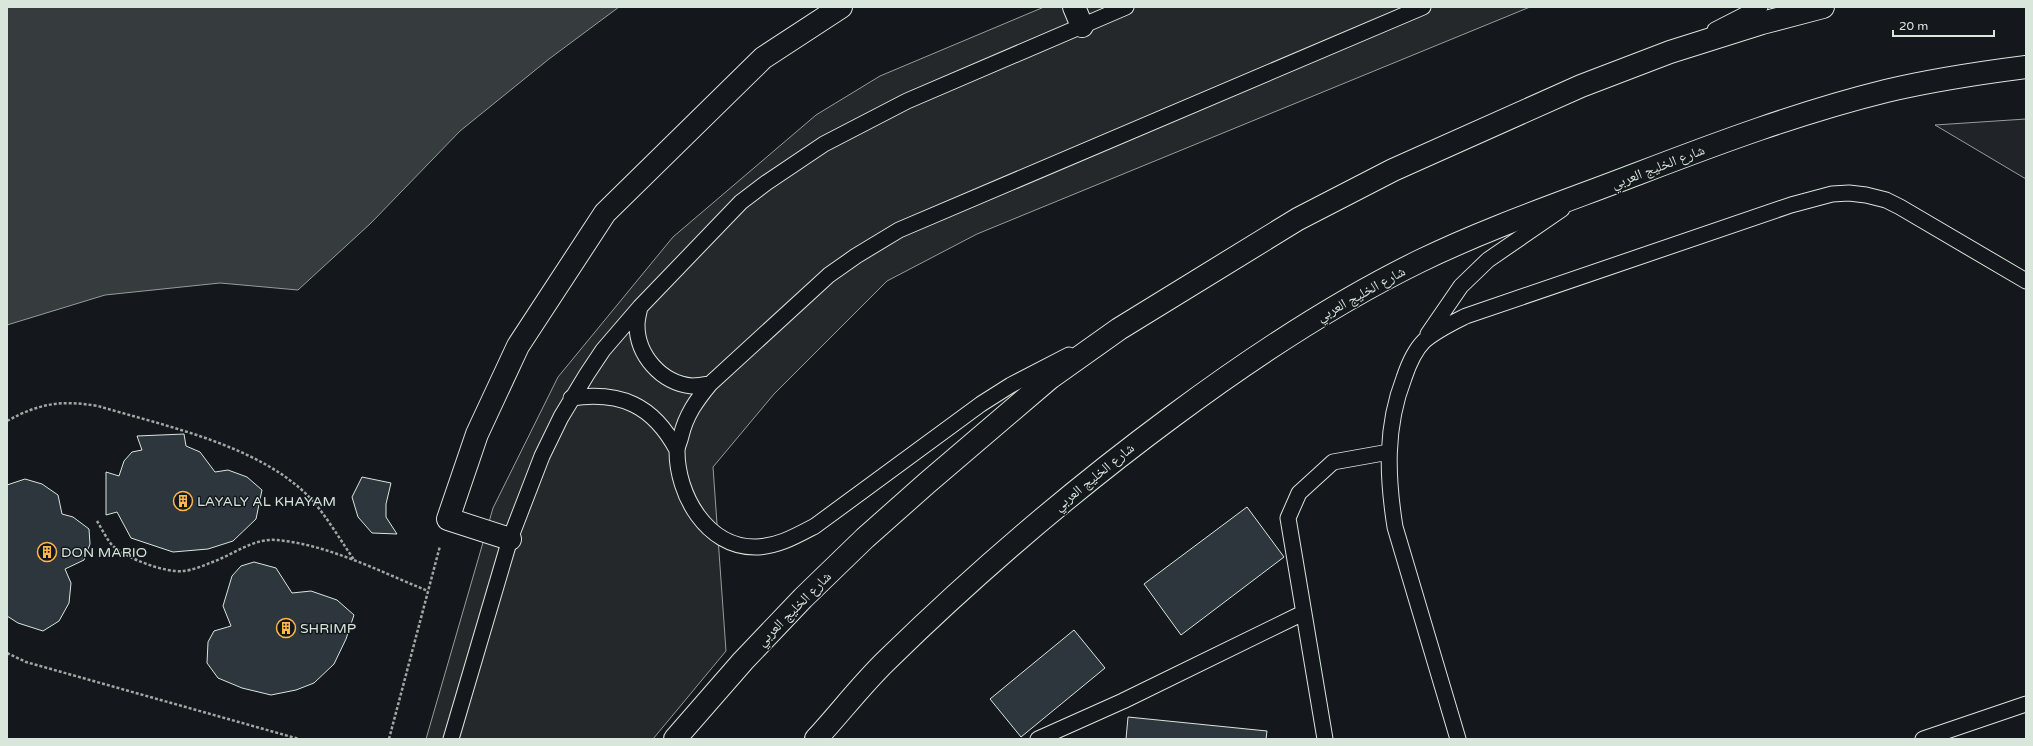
<svg xmlns="http://www.w3.org/2000/svg" width="2033" height="746" font-family="'Varela Round','Noto Naskh Arabic',sans-serif">
<style>
.green{fill:#202428;stroke:#939e99}
.parking{fill:#24282b;stroke:#939e99}
.water{fill:#363b3e;stroke:#939e99}
.building{fill:#2c363c;stroke:#d8e6dc}
.lines{fill:none;stroke-linecap:round;stroke-linejoin:round}
.service-casing{stroke:#d8e6dc;stroke-width:17}
.pedestrian-casing{stroke:#d8e6dc;stroke-width:24}
.primary-casing{stroke:#d8e6dc;stroke-width:24}
.path{stroke:#9da8a2;stroke-width:2.5;stroke-dasharray:3 2;stroke-linecap:butt}
.service{stroke:#14181c;stroke-width:15}
.pedestrian{stroke:#14181c;stroke-width:22}
.primary{stroke:#14181c;stroke-width:22}
.labels{text-anchor:middle;dominant-baseline:central;stroke-width:3;stroke-linejoin:round;paint-order:stroke}
.street-label{font-size:14px;fill:#d8e6dc;stroke:#14181c}
.poi-label{font-size:14px;fill:#d8e6dc;stroke:#14181c;text-anchor:start}
</style>
<rect width="100%" height="100%" fill="#14181c"/>
<path class="green" d="M2026 119V179L1935 125Z"/>
<path class="parking" d="M1044 7H1530L977 234 887 281 774 394 713 467 726 651 653 739H426L493 508 558 377 673 237 816 115 880 76Z"/>
<path class="water" d="M7 7H619L549 59 460 131 371 223 298 290 220 283 105 295 7 325Z"/>
<path class="building" d="M184 434 186 446 200 452 215 472 228 470 247 477 262 490 256 519 233 541 208 549 173 552 131 538 117 512 106 515V472L119 476 124 461 132 452 142 450 137 436Z
M362 477 391 483 386 504V517L397 534 372 533 358 517 352 497Z
M25 479 42 484 58 495 62 514 73 517 89 529 90 544 84 560 65 569 71 583 69 603 59 621 43 631 18 623 7 616V485Z
M1247 507 1284 557 1181 635 1144 584Z
M254 562 276 568 292 593 311 591 337 600 354 615 346 639 334 664 314 683 296 690 271 695 242 688 218 678 207 663 208 642 214 631 231 626 223 606 232 576 241 566Z
M1074 630 1105 668 1021 737 990 699Z
M1128 717 1267 731 1266 739H1126Z"/>
<g class="lines">
<g class="service-casing">
<path id="service" d="M1715 30 1760 7
M640 307C639 312 637 319 637 325 637 355 661 383 692 386 698 386 704 385 710 384
M1428 334 1461 286 1488 260 1562 209
M1069 355 1011 385 981 404 815 526C796 536 777 547 755 547 706 547 677 494 677 451 677 446 680 441 681 436 686 415 696 401 710 384L829 275 856 256 899 230 1423 7
M571 398C621 391 653 405 677 450
M451 739 510 539 542 456 561 417 587 374 603 350 640 307 741 202 766 183 824 144 907 101 1126 7
M1038 739 1123 701 1303 613
M1325 739 1288 518 1299 493 1333 462 1389 452
M1458 739 1395 527C1387 476 1385 427 1404 378 1408 366 1414 351 1424 341 1437 330 1452 323 1466 316L1791 205 1832 194 1849 193 1866 195 1886 200 1900 207 2026 281
M1923 739 2026 704"/>
</g>
<g class="pedestrian-casing">
<path id="pedestrian" d="M1074 7 1082 26
M510 539 448 519 477 434 518 346 605 213 763 58 841 7"/>
</g>
<g class="primary-casing">
<path id="primary" d="M675 739 743 661 803 598 865 538 927 483 1050 378 1119 329 1298 219 1393 170 1581 86 1670 52 1762 23 1823 7
M816 739C840 713 862 684 887 660 977 572 1073 490 1173 416 1251 358 1332 304 1420 261 1490 227 1564 202 1637 174 1718 143 1801 112 1886 91 1932 80 1979 73 2026 67"/>
</g>
<path class="path" d="M7 421C40 403 61 400 98 406 165 426 262 446 311 499 326 515 342 543 355 561
M97 521C102 529 107 540 113 546 128 559 165 573 184 571 192 570 203 566 210 563 231 556 253 538 276 540 327 544 381 572 428 591
M7 653 26 662 299 739
M389 739 440 546"/>
<use href="#service" class="service"/>
<use href="#pedestrian" class="pedestrian"/>
<use href="#primary" class="primary"/>
</g>
<defs>
<g id="building-ring" transform="scale(1)"><circle r="9.5" fill="#14181c" stroke="#ffb74d" stroke-width="1.5"/><path d="M-4-6H4V6H1V3H-1V6H-4ZM-2.5-4.3h1.7v1.8h-1.7ZM.8-4.3h1.7v1.8H.8ZM-2.5-1h1.7V.8h-1.7ZM.8-1h1.7V.8H.8Z" fill="#ffb74d"/></g>
</defs>
<g fill-rule="evenodd">
<use href="#building-ring" x="183" y="501"/>
<use href="#building-ring" x="47" y="552"/>
<use href="#building-ring" x="286" y="628"/>
</g>
<g class="labels">
<g class="street-label">
<text transform="translate(1658 167) rotate(-21)">شارع الخليج العربي</text>
<text transform="translate(1361 294) rotate(-29)">شارع الخليج العربي</text>
<text transform="translate(1094 477) rotate(-39)">شارع الخليج العربي</text>
<text transform="translate(794 609) rotate(-45)">شارع الخليج العربي</text>
</g>
<g class="poi-label">
<text x="197" y="501">LAYALY AL KHAYAM</text>
<text x="61" y="552">DON MARIO</text>
<text x="300" y="628">SHRIMP</text>
</g>
</g>
<rect width="2033" height="746" fill="none" stroke="#d8e6dc" stroke-width="16"/>
<path d="M1893 30v6h101v-6" fill="none" stroke="#d8e6dc" stroke-width="2"/>
<text x="1899" y="30" font-size="12" fill="#d8e6dc" stroke="#14181c" stroke-width="3" paint-order="stroke">20 m</text>
</svg>
